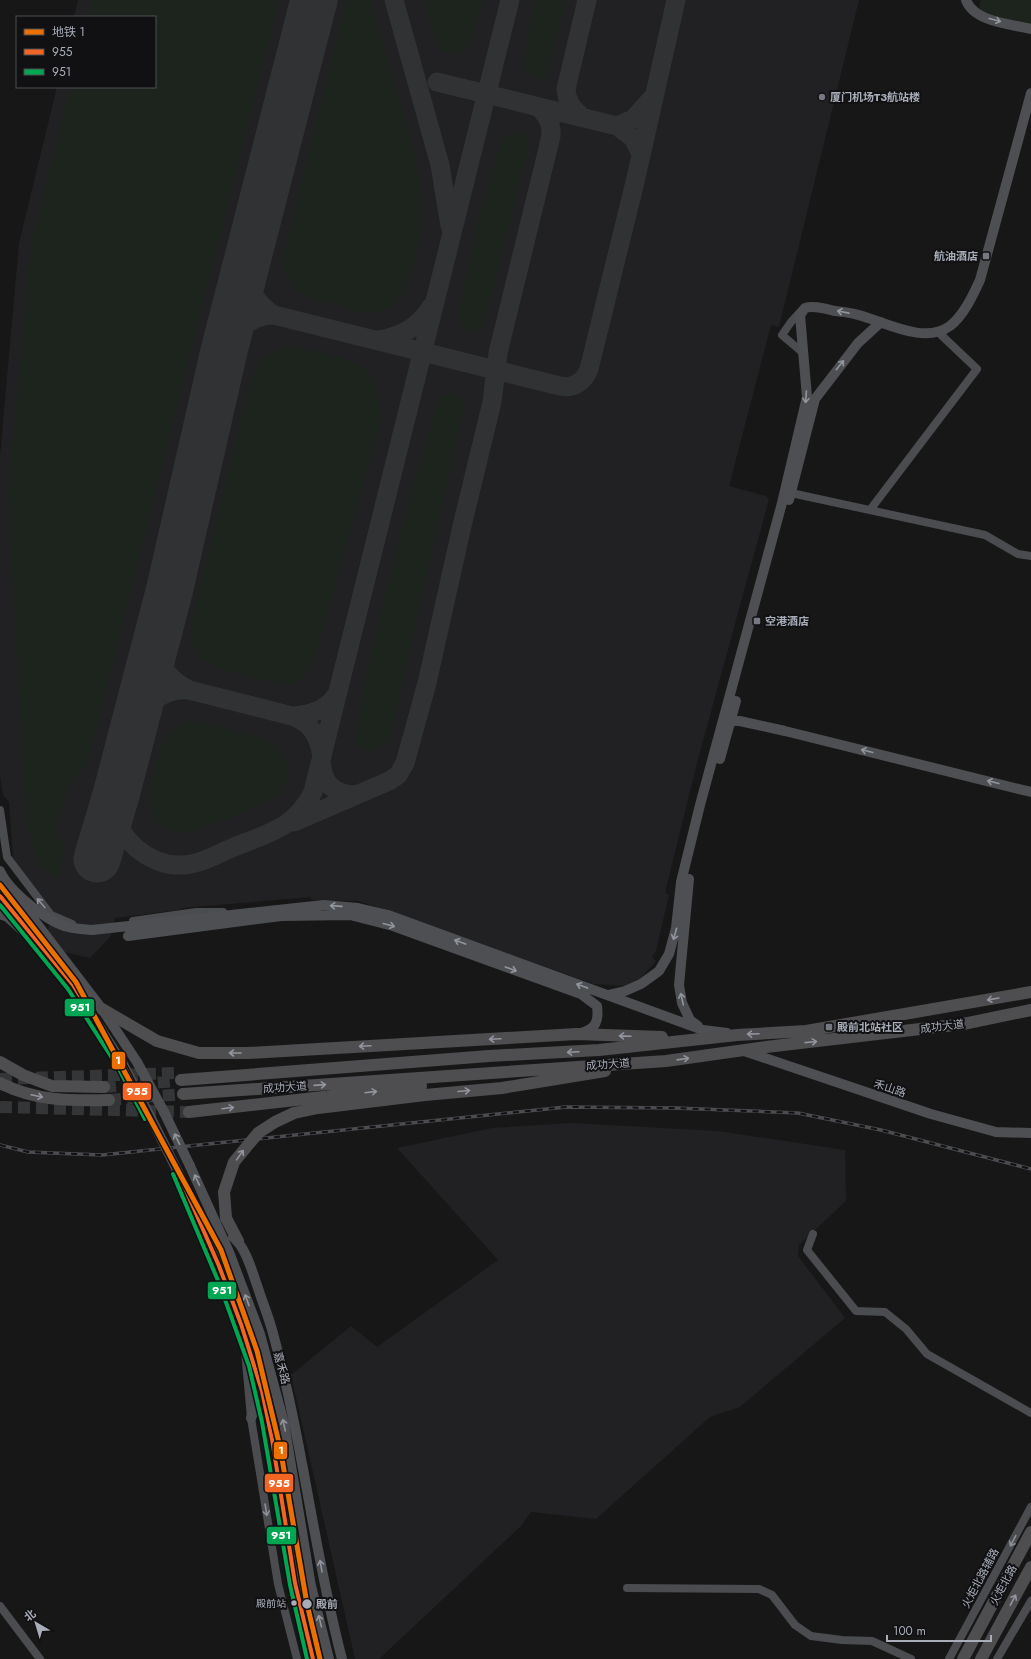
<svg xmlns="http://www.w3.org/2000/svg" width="1031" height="1659" font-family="Jost,'Noto Sans SC',sans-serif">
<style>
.built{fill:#212123}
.green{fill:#1d241e}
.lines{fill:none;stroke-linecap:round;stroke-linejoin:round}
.taxiway{stroke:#313233;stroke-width:19}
.runway{stroke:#313233;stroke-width:47}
.highway-tunnel{stroke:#343537;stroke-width:12;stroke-dasharray:12 6;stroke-linecap:butt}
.minor{stroke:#4b4c50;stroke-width:8}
.major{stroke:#4d4f52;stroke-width:10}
.highway{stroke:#4e4e51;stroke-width:12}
.rail-casing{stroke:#4b4c4f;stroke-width:3.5}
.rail{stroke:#111113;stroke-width:2;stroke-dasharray:6;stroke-linecap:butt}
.major-bridge{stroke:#4d4f52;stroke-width:10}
.highway-bridge{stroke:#4e4e51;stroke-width:12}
.bus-1-casing{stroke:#111113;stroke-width:7}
.bus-2-casing{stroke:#111113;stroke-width:7}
.bus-1{stroke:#f26522;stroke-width:4}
.bus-2{stroke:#00a651;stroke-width:4}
.metro-1-casing{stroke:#111113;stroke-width:8}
.metro-1{stroke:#ec7000;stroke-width:5}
.oneway{stroke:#91969e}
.oneway2{stroke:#8c9099}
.oneway3{stroke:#92959e}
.poi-dot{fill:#757880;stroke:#111113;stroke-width:1.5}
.bus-dot{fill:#a8adb8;stroke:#111113;stroke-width:1.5}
.labels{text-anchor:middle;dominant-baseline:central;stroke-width:4;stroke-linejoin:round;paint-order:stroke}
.bus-label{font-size:10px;fill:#a8adb8;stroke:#111113;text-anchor:end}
.poi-label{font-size:11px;font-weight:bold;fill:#a8adb8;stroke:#111113;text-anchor:start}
.street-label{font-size:11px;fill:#a8adb8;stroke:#111113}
.stop-label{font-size:11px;font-weight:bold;fill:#a8adb8;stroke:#111113;text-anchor:start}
.line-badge{stroke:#111113;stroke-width:1.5}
.badge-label{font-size:11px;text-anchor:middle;font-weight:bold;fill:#fff}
</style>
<rect width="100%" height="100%" fill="#171717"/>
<path class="built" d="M78 0H859L779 327 771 325 729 486 766 496 769 500 768 503 697 763 665 893 669 895 656 951 652 957 656 961 639 980 626 986 594 984 370 905 358 901 311 900V897L182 908 179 910 115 918 111 936 90 958 60 951 47 934 52 911 13 858 9 802 3 795 0 776V456L19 243 57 87H155V17H74Z
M572 1123 718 1131 845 1150 846 1201 799 1245 798 1256 845 1318 740 1407 710 1417 596 1519 531 1512 521 1526 379 1659H355L291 1375 351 1326 377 1347 498 1260 397 1148 492 1128Z"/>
<path class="green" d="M92 0H279L87 766 70 781 54 834 65 846 57 881 38 863 26 822 8 493 31 243 70 87H155V17H88Z
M346 0H370C380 32 389 64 398 96 417 158 433 212 410 276 404 292 398 306 380 311 364 316 346 307 330 303 302 296 290 293 282 262Z
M425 0H483C478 19 474 37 461 53H451L439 49 434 38Z
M535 0H566L546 78C537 79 528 77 525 68 522 61 532 10 535 0Z
M981 0H1031V25L984 14 979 7Z
M514 132 527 134 526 138 530 140 483 329C473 333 468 330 460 323L459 313 478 219 501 143 505 137Z
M289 346C310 351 363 357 373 379 379 393 380 406 381 421L316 653C308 671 306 681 285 685 265 680 212 670 199 656 191 647 191 635 191 623L251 378C261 356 266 354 289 346Z
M454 393 461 397 465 404 390 739C378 751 365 760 355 740L367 669 410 494 438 402 443 396Z
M190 721 200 722 266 739C288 751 297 778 275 796 270 801 260 803 253 807 232 816 187 841 164 828 154 822 149 807 149 796 148 789 162 740 167 735 173 728 181 724 190 721Z"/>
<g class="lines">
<path class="taxiway" d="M394 0 440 165 450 226
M437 82 617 126
M579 117 581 116C572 108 567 102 566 89L587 0
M641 154 633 138 617 126 633 119 652 98
M274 315 560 386C573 389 584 382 589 369L635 182 676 0
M378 340C401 337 419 327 431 307
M224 351C235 332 250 315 274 315 256 304 247 286 245 267
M169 592C159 632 143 666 189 690 143 687 131 734 123 769 120 782 114 795 115 808 117 840 151 867 183 865 201 864 218 854 234 847 269 833 295 828 313 792L510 0
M189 690 292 716C312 723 319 737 322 757
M292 716C311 715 329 710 338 692
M321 761C323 784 333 794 356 795
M294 822 389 781 398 775 405 763 427 683 462 526 492 402 498 353 551 136C552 124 547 114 537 106"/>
<path class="runway" d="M97 859 116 795 169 592 224 351 314 0"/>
<path class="highway-tunnel" d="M0 1079 175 1073
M104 1087 176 1081
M109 1100 183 1094
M0 1107 189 1112"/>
<path class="minor" d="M802 310 791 322 782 335 802 352
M791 493 985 535 1018 554 1031 556
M870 510 977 369 938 332
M0 810 7 857 51 915 72 924
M133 921 196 912H223
M813 1234 807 1250 856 1311 885 1312 906 1329 927 1354 1031 1413
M244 1340 251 1418 278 1584 297 1659
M627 1588 759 1589 772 1595 795 1625 811 1636 842 1640 872 1641 911 1659
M0 1606 40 1659
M949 1659 1031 1507
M997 1659 1031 1601"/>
<path class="major" d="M966 0C974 22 1011 24 1031 29
M789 500 815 399 858 343 881 322
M726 718 785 731 1031 792
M720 759 736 701
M0 871C9 891 47 922 68 927 75 929 84 929 92 930L324 905 358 908 388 915 703 1030 727 1033
M689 879 679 985 682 1003 690 1020 698 1026
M0 896 21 922
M21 903 102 1009 137 1062 164 1112
M32 936 73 985 124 1066 150 1116
M128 936 281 916 350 915 393 926 581 994 597 1006C599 1021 596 1029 581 1033
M608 995 625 991 641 984 659 971 669 954 676 928 681 882 700 805 782 503 807 397 800 315 805 308C814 305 826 309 835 311 846 312 858 314 868 318 893 326 926 343 950 326 964 315 973 295 980 280L1031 93
M744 1051 931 1114 996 1132 1031 1133
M190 1166 229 1252 260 1334 284 1423 311 1586 329 1659
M178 1172C209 1243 244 1317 262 1392 271 1430 275 1469 282 1508 290 1559 300 1609 313 1659
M233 1237C247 1249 252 1272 258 1288 263 1304 270 1320 274 1337 303 1443 314 1553 342 1659
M251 1418 262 1391"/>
<path class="highway" d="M0 913 8 916 37 942
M102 1009 157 1041 199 1053H248L577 1034 662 1037
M0 1062 23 1075 52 1086 104 1087
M181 1080 489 1056 599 1050 737 1035 806 1031 1031 992
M0 1083C36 1101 69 1101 109 1100
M183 1094 666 1061 766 1047 963 1024 1031 1010
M425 1095 502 1088 605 1071
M189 1112 421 1086
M226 1218 238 1241
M963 1659 1031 1532
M981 1659 1031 1567"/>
<g class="rail-casing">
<path id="rail" d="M0 1145 28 1152 102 1155 566 1107 675 1108 798 1113 881 1130 1031 1169"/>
</g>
<use href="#rail" class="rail"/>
<path class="major-bridge" d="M164 1112 190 1166
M150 1116 178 1172"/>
<path class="highway-bridge" d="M226 1218 224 1192 234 1162 258 1133 275 1122 294 1113 318 1108 425 1095"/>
<g class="bus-1-casing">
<path id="bus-1" d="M0 896 73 985 124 1066 178 1172 219 1266 241 1324 262 1391 272 1439 295 1583 313 1659"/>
</g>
<g class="bus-2-casing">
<path id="bus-2" d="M0 905 68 989 119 1069 145 1119
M173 1174 219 1283 249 1366 262 1422 290 1585 307 1659"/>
</g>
<use href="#bus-1" class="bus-1"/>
<use href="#bus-2" class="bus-2"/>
<g class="metro-1-casing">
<path id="metro-1" d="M0 885 76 982 221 1250 257 1351 280 1447 307 1604 320 1659"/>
</g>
<use href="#metro-1" class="metro-1"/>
</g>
<defs><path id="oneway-shaft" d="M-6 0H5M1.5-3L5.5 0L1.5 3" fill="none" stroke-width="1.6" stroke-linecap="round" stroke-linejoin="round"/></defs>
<g class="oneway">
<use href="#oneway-shaft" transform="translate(995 20) rotate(15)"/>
<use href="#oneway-shaft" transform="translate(843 312) rotate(-169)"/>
<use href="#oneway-shaft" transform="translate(840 365) rotate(-51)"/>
<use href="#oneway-shaft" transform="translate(806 397) rotate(94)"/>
<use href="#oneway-shaft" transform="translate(867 751) rotate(-166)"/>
<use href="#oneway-shaft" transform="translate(993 782) rotate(-166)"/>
<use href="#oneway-shaft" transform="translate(336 906) rotate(-176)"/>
<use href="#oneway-shaft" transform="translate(389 925) rotate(15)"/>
<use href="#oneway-shaft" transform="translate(675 934) rotate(106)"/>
<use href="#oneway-shaft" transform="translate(460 942) rotate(-160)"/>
<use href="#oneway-shaft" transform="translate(511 969) rotate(20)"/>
<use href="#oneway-shaft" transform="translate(582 986) rotate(-160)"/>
<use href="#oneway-shaft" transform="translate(682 999) rotate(-103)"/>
<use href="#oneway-shaft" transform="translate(177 1139) rotate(-116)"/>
<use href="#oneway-shaft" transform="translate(197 1180) rotate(-115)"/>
<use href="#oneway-shaft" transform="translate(247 1300) rotate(-110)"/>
<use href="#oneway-shaft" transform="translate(284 1425) rotate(-102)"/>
<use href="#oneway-shaft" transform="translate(321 1566) rotate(-100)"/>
<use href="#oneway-shaft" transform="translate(320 1621) rotate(-104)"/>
</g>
<g class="oneway2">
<use href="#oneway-shaft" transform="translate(41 903) rotate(-130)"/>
<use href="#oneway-shaft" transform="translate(266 1510) rotate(81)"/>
<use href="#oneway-shaft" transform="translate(1013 1541) rotate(118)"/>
</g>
<g class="oneway3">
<use href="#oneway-shaft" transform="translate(993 999) rotate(170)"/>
<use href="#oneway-shaft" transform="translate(753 1034) rotate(178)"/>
<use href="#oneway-shaft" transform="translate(625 1036) rotate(-178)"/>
<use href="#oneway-shaft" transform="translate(495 1039) rotate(177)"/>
<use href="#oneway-shaft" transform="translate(811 1042) rotate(-6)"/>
<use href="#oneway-shaft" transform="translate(365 1046) rotate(177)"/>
<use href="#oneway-shaft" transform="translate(573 1052) rotate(177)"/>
<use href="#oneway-shaft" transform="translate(235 1053) rotate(180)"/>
<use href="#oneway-shaft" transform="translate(683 1059) rotate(-8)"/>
<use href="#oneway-shaft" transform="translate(320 1085) rotate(-4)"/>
<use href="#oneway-shaft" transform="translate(464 1091) rotate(-5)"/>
<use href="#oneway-shaft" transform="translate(371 1092) rotate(-7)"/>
<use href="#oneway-shaft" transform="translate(37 1096) rotate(12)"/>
<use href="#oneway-shaft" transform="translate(228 1108) rotate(-7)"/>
<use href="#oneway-shaft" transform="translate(240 1155) rotate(-55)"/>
<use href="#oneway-shaft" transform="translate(1013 1600) rotate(-62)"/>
</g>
<g class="poi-dot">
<circle cx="822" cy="97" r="4"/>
<rect x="982" y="252" width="8" height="8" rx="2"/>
<rect x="753" y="617" width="8" height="8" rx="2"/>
<rect x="825" y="1023" width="8" height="8" rx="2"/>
</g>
<g class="bus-dot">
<circle cx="294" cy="1603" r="3.5"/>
<circle cx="307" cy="1604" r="5.5"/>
</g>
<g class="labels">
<g class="bus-label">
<text x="286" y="1603">殿前站</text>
</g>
<g class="poi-label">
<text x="830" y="97">厦门机场T3航站楼</text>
<text x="978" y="256" text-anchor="end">航油酒店</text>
<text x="765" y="621">空港酒店</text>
<text x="837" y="1027">殿前北站社区</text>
</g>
<g class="street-label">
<text transform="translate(942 1026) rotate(-7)">成功大道</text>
<text transform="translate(608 1064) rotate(-4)">成功大道</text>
<text transform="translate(285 1087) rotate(-4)">成功大道</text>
<text transform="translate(890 1088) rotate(19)">禾山路</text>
<text transform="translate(282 1368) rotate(75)">嘉禾路</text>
<text transform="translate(980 1578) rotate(-62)">火炬北路辅路</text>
<text transform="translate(1003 1585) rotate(-62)">火炬北路</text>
</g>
<g class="stop-label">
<text x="316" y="1604">殿前</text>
</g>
</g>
<g class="line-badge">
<rect x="64" y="998" width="31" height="19" rx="4" fill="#00a651"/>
<rect x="111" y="1051" width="15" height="19" rx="4" fill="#ec7000"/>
<rect x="122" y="1082" width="30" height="19" rx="4" fill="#f26522"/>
<rect x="207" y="1281" width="30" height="19" rx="4" fill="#00a651"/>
<rect x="273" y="1441" width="15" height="19" rx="4" fill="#ec7000"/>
<rect x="264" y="1473" width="30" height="20" rx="4" fill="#f26522"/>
<rect x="266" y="1526" width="31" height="19" rx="4" fill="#00a651"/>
</g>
<g class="badge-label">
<text x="80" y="1011">951</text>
<text x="118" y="1064">1</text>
<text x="137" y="1095">955</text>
<text x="222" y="1294">951</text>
<text x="281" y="1454">1</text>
<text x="279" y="1487">955</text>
<text x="281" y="1539">951</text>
</g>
<rect x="16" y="16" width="140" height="72" fill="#111113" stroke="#4d4f55"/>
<rect x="24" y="29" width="20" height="6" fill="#ec7000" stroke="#4d4f55"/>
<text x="52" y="36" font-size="12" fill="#a8adb8">地铁 1</text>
<rect x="24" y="49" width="20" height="6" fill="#f26522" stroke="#4d4f55"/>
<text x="52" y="56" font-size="12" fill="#a8adb8">955</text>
<rect x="24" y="69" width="20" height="6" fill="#00a651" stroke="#4d4f55"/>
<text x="52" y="76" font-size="12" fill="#a8adb8">951</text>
<g transform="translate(36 1623) rotate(322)" stroke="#111113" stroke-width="3" paint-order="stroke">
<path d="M0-3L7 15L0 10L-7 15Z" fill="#a8adb8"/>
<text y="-6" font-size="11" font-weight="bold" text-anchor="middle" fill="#a8adb8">北</text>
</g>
<path d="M887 1635v6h104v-6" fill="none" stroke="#a8adb8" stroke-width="2"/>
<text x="893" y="1635" font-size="12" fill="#a8adb8" stroke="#111113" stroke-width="3" paint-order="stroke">100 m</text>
</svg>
